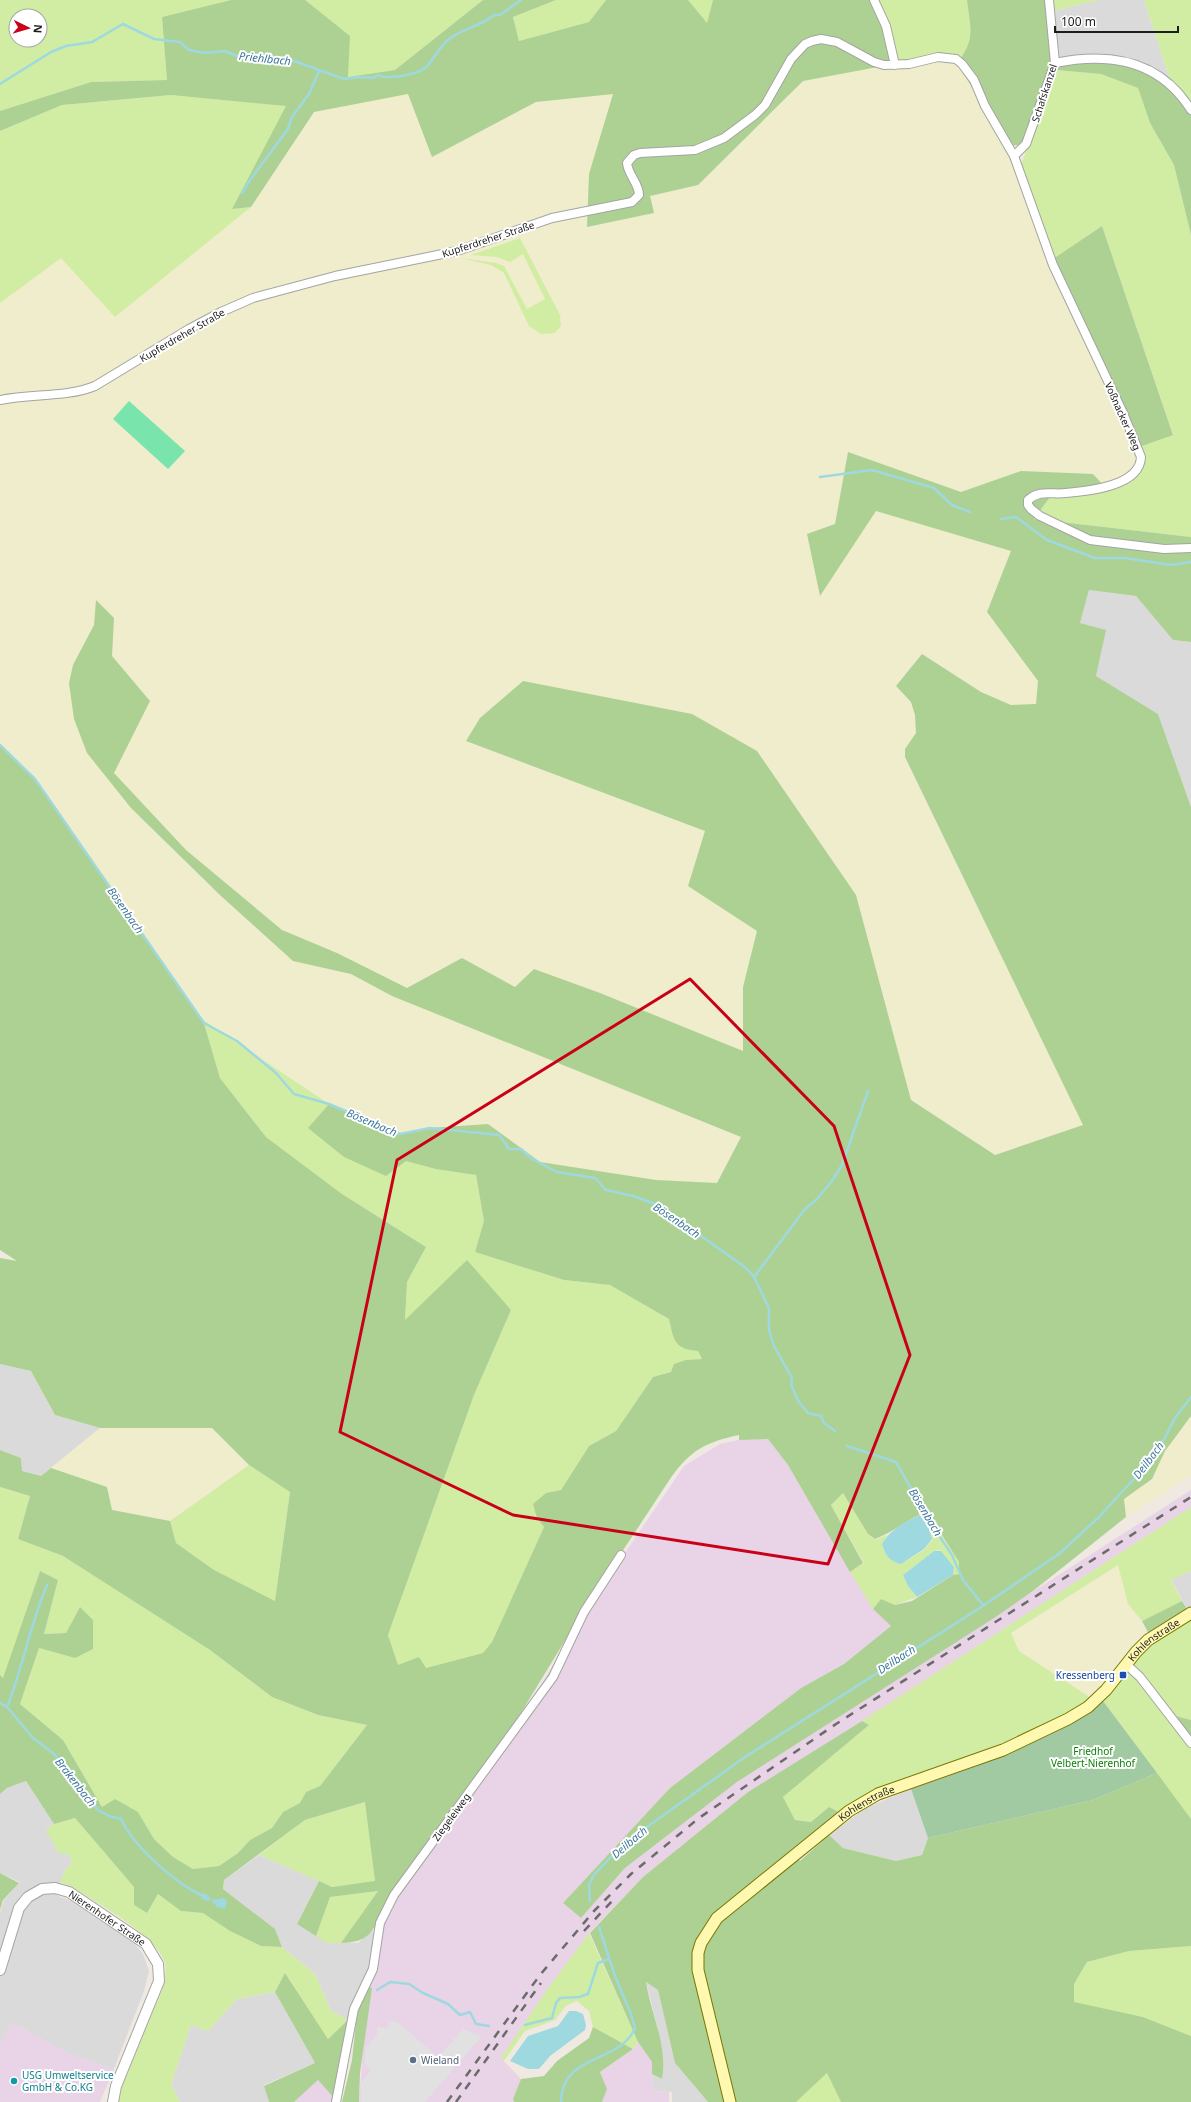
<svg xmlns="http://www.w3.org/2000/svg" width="1191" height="2102" font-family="'Noto Sans',sans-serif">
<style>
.residential{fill:#dbdada}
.industrial{fill:#e9d3e7}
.farmland{fill:#efedcb}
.grass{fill:#d1eda3;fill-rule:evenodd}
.forest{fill:#add193}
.cemetery{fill:#a1c9a2}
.pitch{fill:#7ae4ad}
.parking{fill:#e1e1e1}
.water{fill:#9fd9e0}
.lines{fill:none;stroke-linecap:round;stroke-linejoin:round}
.stream{stroke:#9fd9e0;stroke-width:2.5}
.minor-casing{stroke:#a4a4a4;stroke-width:10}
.tertiary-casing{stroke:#a4a4a4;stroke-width:12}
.secondary-casing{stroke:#787600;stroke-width:13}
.minor{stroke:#fff;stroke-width:8}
.tertiary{stroke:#fff;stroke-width:10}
.secondary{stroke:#fef8b1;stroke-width:11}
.rail{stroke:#6b6b6b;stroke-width:2.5;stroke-dasharray:8 8;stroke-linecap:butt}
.marked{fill:none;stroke:#ca0019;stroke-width:3;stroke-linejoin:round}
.transit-dot{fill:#1a4fb4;stroke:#fff;stroke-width:1.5}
.service-dot{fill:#5c6f8a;stroke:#fff;stroke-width:1.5}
.culture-dot{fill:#0f9aa8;stroke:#fff;stroke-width:1.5}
.labels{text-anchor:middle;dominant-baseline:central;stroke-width:4;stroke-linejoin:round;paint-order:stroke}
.street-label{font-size:10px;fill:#1d1d1d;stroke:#fff}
.transit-label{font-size:10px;fill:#164399;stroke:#fff;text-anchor:end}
.park-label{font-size:10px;fill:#098204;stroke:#fff}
.service-label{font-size:10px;fill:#4e5e75;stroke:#fff;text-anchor:start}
.culture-label{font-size:10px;fill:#0d838f;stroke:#fff;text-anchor:start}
.water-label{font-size:11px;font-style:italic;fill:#3c779b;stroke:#fff}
</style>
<rect width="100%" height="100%" fill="#efe9e2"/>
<path class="residential" d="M1099 0H1144L1169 77 1135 63 1060 59 1053 11Z
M1089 590 1136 596 1173 640 1191 642V807L1158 714 1096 676 1105 631 1080 623Z
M0 1364 31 1371 55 1415 100 1428 41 1476 22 1471 21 1458 0 1450Z
M1191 1571V1610L1188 1611 1171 1579Z
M26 1781 54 1824 46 1829 69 1853 72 1864 65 1870 56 1895 71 1901 135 1944 143 1954 149 1971 144 1991 114 2069 68 2053 12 2023 0 2043V1913L4 1900 20 1882 0 1873V1794L7 1788Z
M911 1789 928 1838 922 1855 896 1861 843 1848 829 1835 866 1808Z
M259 1855 319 1881 297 1924 327 1942 358 1943 373 1930 374 1955 366 1980 353 2001 348 2020 331 2011 315 1974 282 1947 275 1929 223 1889 224 1880Z
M646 1982 658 1990 675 2063 708 2102H672V2092L653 2091 652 2074 662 2079 658 2029Z
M275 1992 315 2063 264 2085 269 2102H180L171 2084 191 2025 208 2031 237 1999Z"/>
<path class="industrial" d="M768 1439 788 1465 873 1609 891 1626 844 1664 801 1688 670 1788 563 1903 581 1918 625 1868 737 1782 1191 1490V1507L862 1721 748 1792 643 1877 589 1933 501 2058 521 2079 513 2099 514 2102H359L368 1987 381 1947 382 1919 395 1898 509 1738 585 1612 684 1466 720 1444 739 1440Z
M12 2023 68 2053 114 2069 100 2102H0V2043Z
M638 2042 652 2062 653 2091 669 2092V2102H602L607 2089 600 2072 633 2049Z
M318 2080 334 2098 333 2102H294Z"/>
<path class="farmland" d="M955 60 979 98 1022 184 1139 455 1132 475 1104 486 1021 471 961 492 848 452 835 524 807 534 849 550 876 511 1011 550 987 612 1038 681 1036 704 1011 705 981 692 922 654 896 686 911 702 915 715 916 733 905 749V758L1083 1125 995 1155 911 1100 856 895 757 751 466 741 705 831 726 909 757 931 743 987V1051L600 993 515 987 462 958 407 988 337 953 282 930 186 850 113 773 150 701 111 656 114 618 94 625 73 665 69 683 131 808 221 896 293 961 351 974 392 996 741 1137 717 1183 656 1180 540 1162 488 1124 430 1128 400 1134 329 1104 203 1020 35 779 0 745V131L251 207 314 112 408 93 432 157 536 102 613 94 589 174 588 227 654 213 650 196 698 185 803 81 877 66Z
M1191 1416V1476L1126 1517 1124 1499 1152 1479 1165 1451Z
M100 1428H212L249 1465 170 1521 112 1510 107 1487 51 1468Z
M1118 1565 1128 1604 1149 1634 1091 1698 1019 1650 1011 1633Z"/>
<path class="grass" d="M0 0H231L162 17 167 80 91 82 0 111ZM16 16H40V40H16Z
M305 0H483L395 70 348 77Z
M556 0H606L589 22 519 41 513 17Z
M688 0H713L707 24Z
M876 0H967C969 23 976 41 959 60L956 58 897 63Z
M1052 0H1099L1053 11Z
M1144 0H1191V103L1169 77Z
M1056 70 1101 74 1138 88 1150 123 1174 165 1191 235V537L1034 519 1050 497 1101 490 1135 477 1141 467 1139 447 1173 434 1102 226 1053 259 1021 165Z
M171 95 287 106 232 209 251 207 115 317 61 258 0 303V131L62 105Z
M520 238 560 315 561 326 555 333 541 334 529 326 504 273 491 265 461 258 496 263 504 266 527 309 545 299 523 254 510 262 497 257 471 255Z
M203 1020 329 1104 309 1128C364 1146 418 1166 476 1175L484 1221 475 1252 564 1280 610 1285 669 1319C674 1341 674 1349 698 1351L702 1359 686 1360 671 1372 653 1377 616 1431 589 1446 561 1490 546 1493 537 1518 544 1527 492 1642 483 1653 426 1668 398 1665 388 1635 474 1395 511 1310 405 1321 407 1282 426 1247 342 1194 266 1137 220 1078Z
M249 1465 290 1492 275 1601 214 1570 176 1543 170 1521Z
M0 1487 30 1496 18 1539 63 1556 210 1650 272 1697 318 1715 367 1725 320 1786 306 1792 300 1804 283 1812 272 1828 250 1840 238 1853 219 1866 193 1869 173 1857 154 1839 138 1812 102 1807 63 1740 20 1704 39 1648 75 1658 80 1607 66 1633 44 1634 58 1580 40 1571 3 1679 0 1675Z
M843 1493 868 1534 875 1540 887 1535 882 1545C885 1555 890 1561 901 1564L924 1550 932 1540 928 1526 920 1515V1509L928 1514 959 1562V1574L953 1575 954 1567 940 1550 934 1551 903 1575 908 1586 917 1597 895 1605 881 1599 873 1609 850 1572 864 1563 831 1505Z
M1191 1507V1571L1171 1580 1182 1601 1142 1621 1128 1604 1118 1565 1011 1633 1019 1651 1091 1698C1043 1731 987 1749 932 1769 899 1781 868 1792 839 1812L829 1807 811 1822 795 1820 783 1797 869 1725 862 1721Z
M1191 1619V1720L1172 1715 1137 1672 1134 1664C1145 1644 1171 1630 1191 1619Z
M1129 1671 1142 1684 1191 1747V1819L1103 1701Z
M366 1802 375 1882 332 1887 259 1855 305 1820Z
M75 1818 134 1887V1905L147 1913 158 1894 181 1911 203 1913 230 1931 261 1946 282 1947 315 1974 331 2011 348 2020 328 2039 285 1973 275 1992 237 1999 208 2031 191 2025 171 2084 180 2102H119L121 2089 162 1990C164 1981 167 1972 165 1963 157 1935 96 1903 72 1887L60 1882 65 1870 72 1864 69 1854 58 1853 46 1829 54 1824Z
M378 1891 341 1943H327L316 1936 330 1897Z
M589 1933 638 2042 633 2049 593 2027 589 2011 577 2001 566 2006 555 2020 525 2031 504 2061 501 2058 546 1991Z
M1191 1946V2036L1143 2017 1074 2003V1984L1087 1962 1129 1951Z
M827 2073 841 2102H796Z"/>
<path class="forest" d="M231 0H305L350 36 348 77 395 70 483 0H556L513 17 519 41 589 22 606 0H688L707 23 713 0H872L878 10 894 64 803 81 698 185 650 196 654 213 587 227 589 174 613 94 536 102 432 157 408 94 314 112 251 207 232 209 286 106 171 95 62 105 0 131V111L91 82 167 80 162 17Z
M967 0H1048L1053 64 1023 146 1011 145 962 72 958 62C976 38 970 28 967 0Z
M1060 59 1135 63 1169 77 1191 103V235L1174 165 1150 123 1138 88 1101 74 1056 70Z
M1102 226 1173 435 1139 447 1053 259Z
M848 452 961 492 1021 471 1093 474 1106 488 1050 497 1034 519 1191 537V642L1173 640 1136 596 1089 590 1080 623 1106 630 1096 676 1158 714 1191 807V1416L1165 1451 1152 1479 1124 1499 1126 1517 1033 1591 994 1618 737 1782 625 1868 581 1918 563 1903 670 1788 801 1688 844 1664 891 1626 873 1609 881 1599 895 1605 912 1601 953 1575 959 1574V1562L928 1513 920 1509 919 1515C904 1522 891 1533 875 1539L868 1534 843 1493 831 1505 863 1563 850 1572 788 1465 768 1439 739 1440V1435C707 1442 692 1449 672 1476L583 1611 508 1734 384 1909C372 1933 369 1942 341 1943L378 1891 330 1897 316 1936 297 1924 319 1881 332 1887 375 1881 365 1802 305 1820 224 1880 223 1889 275 1929 282 1947 261 1946 230 1931 203 1913 181 1911 158 1894 147 1913 134 1905V1887L75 1818 54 1824 26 1781 7 1788 0 1794V1675L3 1678 40 1571 58 1580 44 1634 66 1633 80 1607 93 1620V1649L75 1658 39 1648 20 1704 63 1740 102 1807 115 1799 138 1812 154 1839 173 1857 193 1869 219 1866 238 1853 250 1840 272 1828 283 1812 300 1803 306 1792 320 1786 367 1725 318 1715 272 1697 210 1650 63 1556 18 1539 30 1496 0 1487V1450L21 1458 22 1471 41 1476 51 1468 107 1487 112 1510 170 1521 176 1543 214 1570 275 1601 290 1492 249 1465 212 1428H100L55 1415 31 1371 0 1364V1258L17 1261 0 1250V745L35 779 203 1020 220 1078 266 1137 342 1194 426 1247 407 1282 405 1320 467 1260 511 1310 474 1395 388 1635 398 1665 419 1657 426 1668 483 1653 492 1642 544 1527 537 1518 533 1504 546 1493 561 1490 589 1446 616 1431 653 1377 671 1372 674 1364 686 1360 702 1359 698 1351C674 1349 674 1341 669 1319L610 1285 564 1280 475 1252 484 1221 476 1175 436 1169 406 1161 386 1176 344 1157 308 1128 329 1104 400 1134 430 1128 488 1124 540 1162 656 1180 717 1183 741 1137 392 996 351 974 293 961 221 896 131 808 87 753 74 719 69 683 73 665 94 625 96 600 114 618 112 656 150 701 114 773 186 850 282 930 337 953 407 988 462 958 515 987 534 969 600 993 743 1051V987L757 931 688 886 705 831 466 741 480 718 523 681 692 714 757 751 856 895 911 1100 995 1155 1083 1125 905 757V749L916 733 915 715 911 702 896 686 922 654 981 692 1011 705 1036 704 1038 681 987 612 1011 551 876 511 820 596 807 534 835 524Z
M1182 1601 1188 1611 1149 1634 1142 1621Z
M1172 1715 1191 1720V1740Z
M862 1721 869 1725 783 1797 795 1820 811 1822 829 1807 839 1812 791 1850 800 1861 829 1835 843 1848 896 1861 922 1855 928 1838 1093 1800 1157 1773 1191 1819V1946L1129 1951 1087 1962 1074 1984V2002L1143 2017 1191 2036V2102H841L827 2073 796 2102H708L675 2063 658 1990 646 1982C651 2014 668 2046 662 2079L652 2074V2062L638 2042 590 1933 643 1877 748 1792Z
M0 1873 19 1883 3 1900 0 1910Z
M285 1973 328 2039 348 2020 334 2098 318 2080 294 2102H269L264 2086 315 2063 275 1992Z
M368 1987 372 1988 360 2073 359 2102H342L352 2060 357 2013Z
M593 2027 633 2049 600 2072 607 2089 602 2102H514L513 2099 521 2079 544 2076 557 2061 589 2038Z"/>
<path class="cemetery" d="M1103 1701 1157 1773 1093 1800 928 1838 911 1789C979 1765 1045 1745 1103 1701Z"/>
<path class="pitch" d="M129 401 185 451 168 469 113 419Z"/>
<path class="parking" d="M389 2021 398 2022 438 2057 463 2029 482 2036 425 2102H361V2083L371 2070 365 2064V2048L377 2035V2027L388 2028Z"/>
<path class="water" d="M920 1515 928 1526 932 1539 924 1549 901 1564C890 1562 885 1555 882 1544 891 1529 904 1522 920 1515Z
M934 1551H941L954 1567 953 1575 917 1597 908 1586 903 1575Z
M203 1893 209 1896 211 1900 224 1898 227 1901 225 1909 217 1907 211 1900 207 1901 201 1898V1895Z
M569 2011H576L583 2014 586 2025 585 2030 550 2056 539 2069H528L510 2061 528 2036 558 2026Z"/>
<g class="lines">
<path class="stream" d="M0 84 51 52 66 46 92 42 123 24 154 39 180 42 189 50 205 53 225 51 242 58 274 57 294 61 344 79 361 77 373 78 378 75C388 80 416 75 425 68 434 60 439 47 448 40 462 28 481 27 494 15H500L521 0
M242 193 250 180 288 129 292 117 309 94 319 71
M820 477 872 470 934 488 952 505 970 512
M1001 519 1016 517 1047 540 1095 558H1125L1171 565 1191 562
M0 745 35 779 204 1023 237 1041 276 1073 294 1094 329 1104 400 1134 430 1128 499 1135 509 1149H521L532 1159 557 1172 595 1178 606 1190 633 1196 658 1205 746 1268 754 1277 769 1308V1330L774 1346 792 1378 791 1385 799 1402 808 1413 821 1416 824 1423 835 1431
M754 1277 805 1209 816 1200 832 1181 842 1165 868 1091
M847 1446 896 1462 930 1522 952 1555 963 1580 983 1605
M0 1703 7 1707 33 1738 54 1754 98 1810 109 1816 121 1819C134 1847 175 1883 203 1896
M7 1707C23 1667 30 1625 47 1585
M590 1901 589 1884 594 1875 622 1845 640 1832 745 1757 983 1606 1060 1553 1098 1518 1144 1468 1159 1449 1175 1418 1191 1397
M377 1990 390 1982 409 1984 423 1993 448 2004 460 2015 470 2012 476 2024 489 2026
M525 2025 552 2018 556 2003 560 1998 579 1997 588 1994 598 1963 609 1959
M561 2102C562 2052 619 2065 635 2028L631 2014 615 1976 599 1927"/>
<g class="minor-casing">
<path id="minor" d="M874 0 886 26 895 65
M1055 63C1109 52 1160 60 1191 110
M1014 156 1026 144 1055 63 1049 0
M0 400C31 393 65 398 95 386L189 329 221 312 253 298 335 276 457 251 552 218 632 202 639 195C639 183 628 175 627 163L634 155 640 153 695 150 724 138 755 115 765 105 791 59 805 44 812 41 821 39 837 42 874 62 884 65 909 64 938 57 956 59 962 64 974 80 985 106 1014 156 1053 265 1123 413 1141 457C1140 486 1089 491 1066 493 1052 495 1040 489 1028 500V505L1031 509 1040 516 1090 540 1164 549 1191 548
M1126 1664 1140 1677 1191 1743
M336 2102 354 2009 373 1969 380 1923 394 1895 553 1677 584 1612 621 1555"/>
</g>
<g class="tertiary-casing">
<g id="tertiary">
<path id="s1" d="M0 1970 19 1908 28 1897 42 1889 55 1888 69 1892 146 1944 158 1964 159 1981 116 2086 113 2102"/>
</g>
</g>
<g class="secondary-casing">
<g id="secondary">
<path id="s2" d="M730 2102 698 1970V1953L701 1943 717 1918 849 1811 878 1794 1003 1750 1068 1719 1088 1707 1106 1690 1136 1652 1148 1640 1191 1613"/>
</g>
</g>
<use href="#minor" class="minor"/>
<use href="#tertiary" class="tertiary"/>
<use href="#secondary" class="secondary"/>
<path class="rail" d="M584 1931 613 1900
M447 2102 540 1975 594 1911 631 1874 699 1818 836 1724 1191 1497
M456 2102 541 1983"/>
</g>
<path class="marked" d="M690 979 834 1126 910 1355 828 1564 513 1515 340 1432 397 1160Z"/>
<rect class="transit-dot" x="1119" y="1671" width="8" height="8" rx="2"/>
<circle class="service-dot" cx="413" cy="2060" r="4"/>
<circle class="culture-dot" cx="14" cy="2081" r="4"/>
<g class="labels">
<g class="street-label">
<text transform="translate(1044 93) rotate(-72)">Schafskanzel</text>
<text transform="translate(488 239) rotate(-18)">Kupferdreher Straße</text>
<text transform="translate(182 335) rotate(-30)">Kupferdreher Straße</text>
<text transform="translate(1123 416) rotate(66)">Voßnacker Weg</text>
<text stroke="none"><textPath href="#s2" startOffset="719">Kohlenstraße</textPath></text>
<text stroke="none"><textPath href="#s2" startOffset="382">Kohlenstraße</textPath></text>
<text transform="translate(451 1817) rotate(-54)">Ziegeleiweg</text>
<text stroke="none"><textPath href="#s1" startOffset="169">Nierenhofer Straße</textPath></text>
</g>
<g class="transit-label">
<text x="1115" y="1675">Kressenberg</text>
</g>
<g class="park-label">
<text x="1093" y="1751">Friedhof<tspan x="1093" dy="12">Velbert-Nierenhof</tspan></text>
</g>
<g class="service-label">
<text x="421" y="2060">Wieland</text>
</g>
<g class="culture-label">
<text x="22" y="2075">USG Umweltservice<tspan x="22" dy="12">GmbH &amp; Co.KG</tspan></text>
</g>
<g class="water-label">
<text transform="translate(265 58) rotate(6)">Priehlbach</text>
<text transform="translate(126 910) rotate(55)">Bösenbach</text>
<text transform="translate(372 1122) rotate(23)">Bösenbach</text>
<text transform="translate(677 1220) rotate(34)">Bösenbach</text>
<text transform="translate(1148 1460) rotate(-53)">Deilbach</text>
<text transform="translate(926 1512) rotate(59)">Bösenbach</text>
<text transform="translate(896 1659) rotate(-33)">Deilbach</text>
<text transform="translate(76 1782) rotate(52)">Brakenbach</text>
<text transform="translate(629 1842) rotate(-40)">Deilbach</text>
</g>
</g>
<g transform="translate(28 28) rotate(95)"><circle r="19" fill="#ffffff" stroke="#a5a5a5"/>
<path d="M0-3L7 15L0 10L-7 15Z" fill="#ca0019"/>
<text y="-6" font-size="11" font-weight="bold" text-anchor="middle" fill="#1d1d1d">N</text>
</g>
<path d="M1055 26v6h123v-6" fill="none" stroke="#1d1d1d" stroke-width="2"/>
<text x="1061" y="26" font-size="12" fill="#1d1d1d" stroke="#ffffff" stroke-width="3" paint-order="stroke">100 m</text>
</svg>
